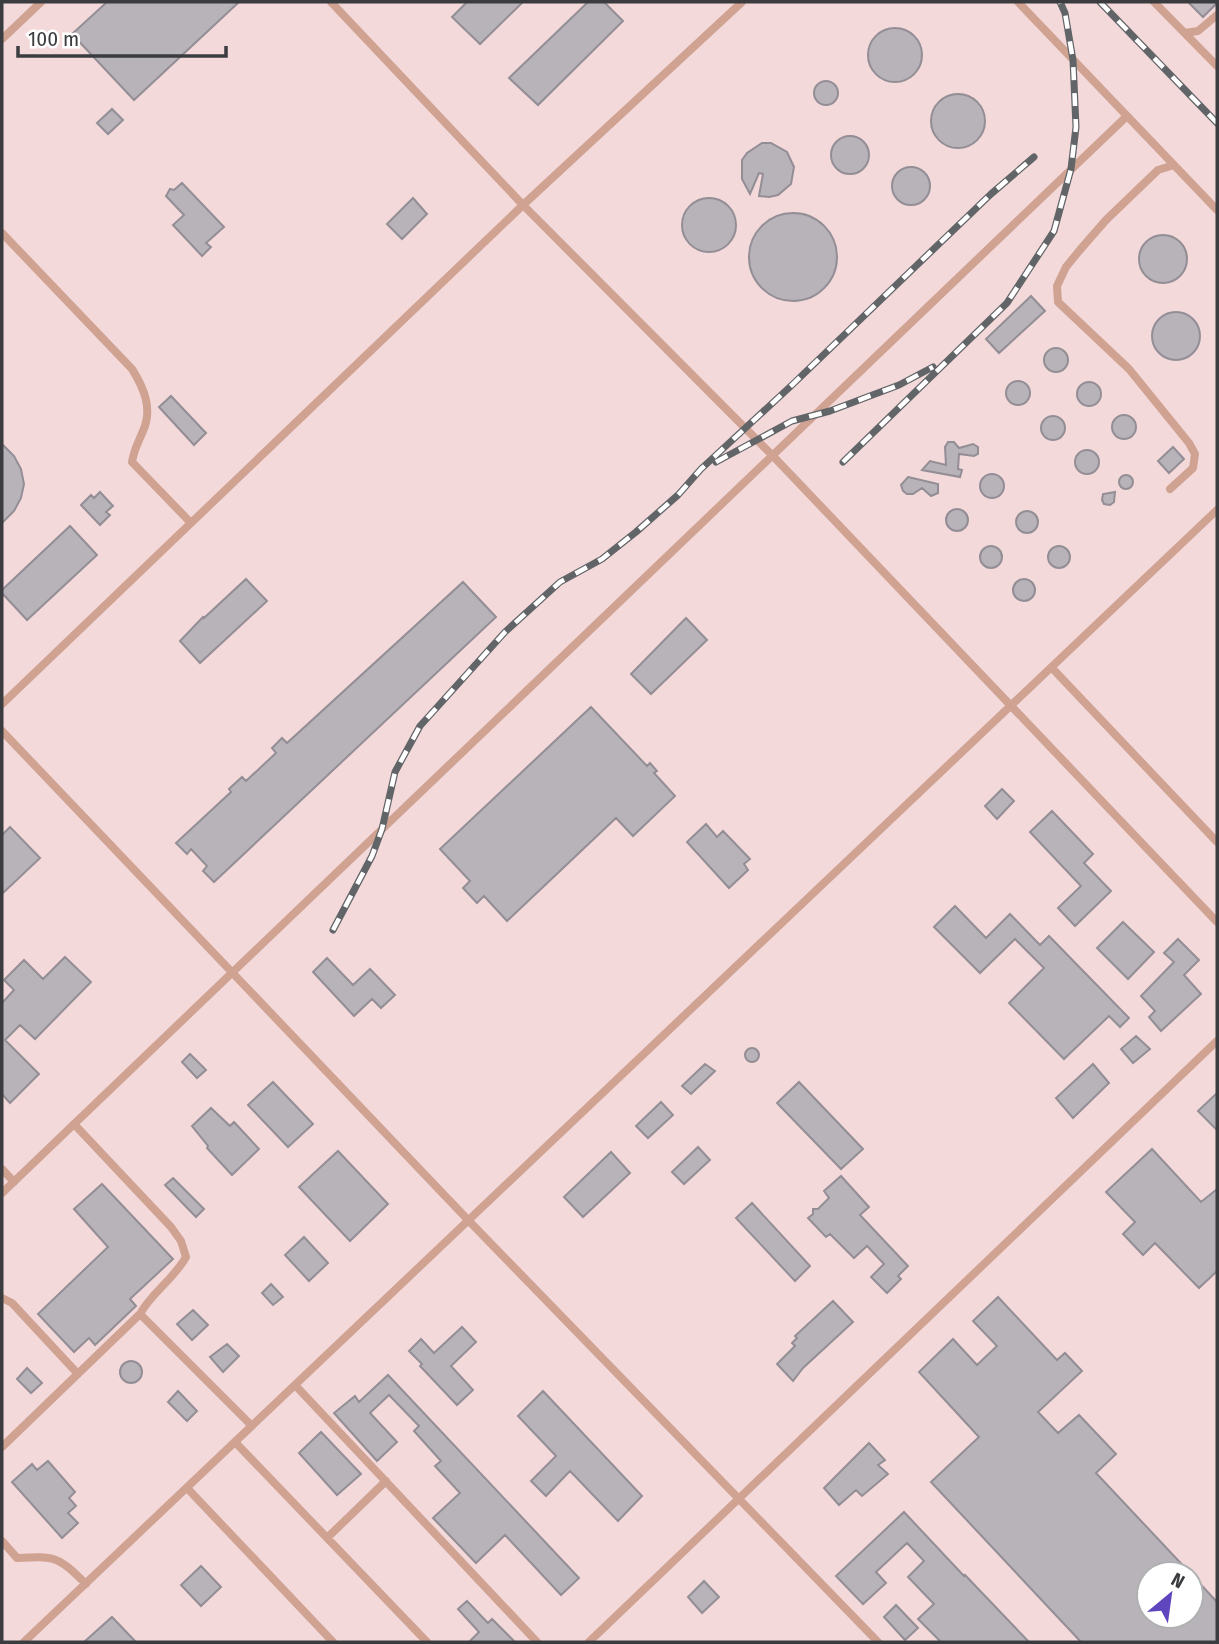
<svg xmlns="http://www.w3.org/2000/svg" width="1219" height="1644" font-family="'Fira Sans Condensed',sans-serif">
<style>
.industrial{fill:#f4d9da;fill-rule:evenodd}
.building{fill:#b7b3b9;stroke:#938e95;stroke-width:2}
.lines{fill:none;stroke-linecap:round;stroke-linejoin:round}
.lane{stroke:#cfa292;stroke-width:8}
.rail-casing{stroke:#626568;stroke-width:7}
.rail{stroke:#fff;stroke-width:4.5;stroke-dasharray:13;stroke-linecap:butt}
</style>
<rect width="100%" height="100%" fill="#e6eaf1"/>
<path class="industrial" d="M2 2H1217V1642H2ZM1149 1574H1191V1616H1149Z"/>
<path class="building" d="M107 2H239L134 100 72 34Z
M467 2H523L480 44 452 17Z
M588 2H604L623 21 538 105 509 78Z
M1188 2H1217V3L1203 17Z
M868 55a27 27 0 1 1 54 0a27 27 0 1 1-54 0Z
M814 93a12 12 0 1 1 24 0a12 12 0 1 1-24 0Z
M931 121a27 27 0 1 1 54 0a27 27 0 1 1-54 0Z
M112 109 123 120 108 134 97 123Z
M831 155a19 19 0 1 1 38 0a19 19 0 1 1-38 0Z
M762 143H771L787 152 794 167 791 184 778 195 769 197 759 196 763 174 759 173 750 194 742 179V160L747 153Z
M892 186a19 19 0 1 1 38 0a19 19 0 1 1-38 0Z
M182 183 224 227 206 243 211 247 202 256 173 225 184 215 166 196 170 189 174 190Z
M413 198 427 214 402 239 387 224Z
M682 225a27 27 0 1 1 54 0a27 27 0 1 1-54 0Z
M749 257a44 44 0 1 1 88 0a44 44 0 1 1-88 0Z
M1139 259a24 24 0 1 1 48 0a24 24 0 1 1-48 0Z
M1031 296 1045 311 999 353 986 339Z
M1152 336a24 24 0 1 1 48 0a24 24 0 1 1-48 0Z
M1044 360a12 12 0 1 1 24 0a12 12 0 1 1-24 0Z
M1006 393a12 12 0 1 1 24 0a12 12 0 1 1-24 0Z
M1077 394a12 12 0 1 1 24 0a12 12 0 1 1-24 0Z
M171 396 206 433 194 445 159 407Z
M1112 427a12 12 0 1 1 24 0a12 12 0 1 1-24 0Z
M1041 428a12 12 0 1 1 24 0a12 12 0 1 1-24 0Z
M948 442H954L959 448 973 444 978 447V454L974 456 959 454 958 469 962 470 960 477 922 470 930 461 946 465 945 447Z
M2 444 14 456 21 469 24 484 21 498 14 511 2 523Z
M1173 447 1184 459 1169 473 1158 461Z
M1075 462a12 12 0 1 1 24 0a12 12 0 1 1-24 0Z
M980 486a12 12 0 1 1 24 0a12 12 0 1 1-24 0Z
M1119 482a7 7 0 1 1 14 0a7 7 0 1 1-14 0Z
M908 477 938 484V493L931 496 922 488 913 494H907L903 491 901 485Z
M100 492 113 506 106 512 110 515 100 525 81 505 91 495 94 498Z
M1115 492 1114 502 1110 505 1104 504 1102 500 1103 494Z
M946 520a11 11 0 1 1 22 0a11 11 0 1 1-22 0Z
M1016 522a11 11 0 1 1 22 0a11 11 0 1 1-22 0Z
M70 526 97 555 27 620 2 593V590Z
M980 557a11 11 0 1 1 22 0a11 11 0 1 1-22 0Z
M1048 557a11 11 0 1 1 22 0a11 11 0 1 1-22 0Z
M246 579 267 601 200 663 180 641 203 617 204 618Z
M1013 590a11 11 0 1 1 22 0a11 11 0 1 1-22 0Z
M463 582 496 617 214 882 203 871 207 866 191 849 187 854 176 843 231 792 229 789 242 777 246 781 276 753 272 748 282 738 287 743Z
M686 618 707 640 651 694 631 674Z
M591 707 647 766 650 763 657 771 654 773 675 796 633 836 616 818 507 921 484 896 477 903 463 888 470 881 440 849Z
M1002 789 1014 801 997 819 985 806Z
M1052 811 1093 854 1084 863 1111 891 1075 926 1058 908 1081 886 1030 832Z
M706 824 717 837 723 831 750 859 744 864 748 870 729 888 687 842Z
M10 827 40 858 2 894V835Z
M955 906 986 938 1010 914 1040 945 1049 936 1129 1018 1120 1027 1109 1016 1064 1059 1009 1003 1044 968 1015 939 980 973 934 927Z
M1123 922 1154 952 1128 979 1097 948Z
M1178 939 1199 960 1184 975 1201 994 1161 1031 1149 1017 1155 1011 1141 996 1174 962 1164 953Z
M65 957 91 982 35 1039 20 1025 5 1040 39 1074 10 1103 2 1094V1003L14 990 4 980 24 960 43 979Z
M327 958 353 985 370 969 395 995 381 1008 372 999 354 1016 313 972Z
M1136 1036 1150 1049 1133 1063 1121 1049Z
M745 1055a7 7 0 1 1 14 0a7 7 0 1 1-14 0Z
M190 1054 206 1070 197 1078 182 1062Z
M705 1064 715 1071 691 1094 682 1086Z
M1093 1064 1109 1083 1073 1118 1056 1098Z
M273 1082 313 1124 288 1147 248 1105Z
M799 1082 863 1149 841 1169 777 1103Z
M1217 1093V1130L1198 1111Z
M661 1102 673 1115 648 1138 636 1126Z
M211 1108 230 1126 234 1122 259 1149 232 1175 207 1148 208 1146 192 1126Z
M698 1147 710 1160 684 1184 672 1172Z
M1152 1149 1201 1202 1217 1189V1271L1199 1288 1155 1243 1143 1255 1123 1234 1135 1222 1106 1192Z
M338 1151 388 1204 350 1241 299 1187Z
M611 1152 630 1173 583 1217 564 1197Z
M841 1176 869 1207 860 1215 908 1266 898 1276 901 1279 887 1293 871 1277 884 1264 867 1246 854 1258 830 1234 826 1237 808 1218 813 1214V1209H818L829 1198 824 1191Z
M173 1178 204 1209 196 1217 165 1185Z
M102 1184 173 1259 130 1299 136 1306 95 1345 89 1338 74 1352 38 1314 108 1247 74 1209Z
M752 1203 810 1266 795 1281 736 1218Z
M304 1237 328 1263 309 1281 285 1255Z
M271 1284 283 1297 273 1305 262 1293Z
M998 1297 1057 1360 1065 1353 1082 1371 1038 1412 1058 1433 1079 1415 1116 1454 1096 1473 1191 1574H1149V1616H1191V1574L1217 1602V1642H1081L931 1482 979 1437 919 1372 953 1339 977 1365 997 1346 973 1321Z
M833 1301 853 1322 803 1368 793 1381 777 1364 795 1346 792 1343 797 1338 795 1336Z
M193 1310 208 1325 192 1340 177 1324Z
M462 1327 476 1342 451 1366 473 1390 457 1405 420 1366 422 1364 409 1351 421 1339 434 1353Z
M227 1344 239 1356 223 1372 210 1357Z
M120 1372a11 11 0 1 1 22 0a11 11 0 1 1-22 0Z
M27 1368 42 1383 31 1393 17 1379Z
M388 1375 579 1578 561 1595 505 1535 476 1563 433 1518 460 1493 435 1466 441 1461 414 1431 419 1426 389 1395 370 1413 397 1442 377 1461 334 1413 355 1396 359 1402Z
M178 1391 197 1411 187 1421 168 1402Z
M543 1391 642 1496 618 1521 570 1471 546 1496 531 1481 556 1456 518 1416Z
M321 1432 361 1474 337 1495 299 1453Z
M869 1443 885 1460 878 1465 888 1474 862 1496 856 1490 839 1505 824 1488Z
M48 1461 75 1492 69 1498 76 1506 68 1513 78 1523 62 1538 12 1482 32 1464 37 1470Z
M904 1512 964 1576 965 1575 1029 1642H941L918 1619 934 1604 908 1577 924 1561 907 1543 876 1572 886 1583 863 1604 836 1576Z
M201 1566 221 1587 201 1606 181 1585Z
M704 1581 719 1597 702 1613 688 1597Z
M467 1601 488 1623 492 1619 515 1642H469L479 1632 458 1609Z
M896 1605 918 1628 905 1640 884 1617Z
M112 1617 136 1642H84Z"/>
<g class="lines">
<path class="lane" d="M331 2 523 205 772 455 1217 922
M1018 2 1217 210
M1154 2 1217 66
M1185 33 1198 31 1217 15
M2 39 41 2
M2 233 132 369C144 388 153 409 143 431 138 443 134 449 132 462L191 523
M1170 489 1193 468 1195 454 1189 443 1129 369 1058 302 1057 286 1066 267 1079 251 1106 220 1158 170 1174 165
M1052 668 1217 842
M2 704 523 205 742 2
M2 731 469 1221 878 1642
M2 1169 14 1182
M2 1193 1127 116
M2 1298 12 1303 78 1374
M140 1314 252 1426
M295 1385 537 1642
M235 1442 427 1642
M2 1447 140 1314C152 1292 174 1279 186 1257L181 1241 171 1227 74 1124
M187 1488 333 1642
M327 1538 386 1481
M2 1541 17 1558C55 1556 58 1556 86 1584
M24 1642 1217 510
M589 1642 1217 1041"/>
<g class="rail-casing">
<path id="rail" d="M1100 2 1217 123
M716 462 792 421 830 411 899 385 933 367
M843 462 1007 303 1054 231 1071 169 1076 127 1073 60 1065 13 1060 2
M333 930 372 856 382 829 395 772 420 726 505 632 560 582 602 559 636 532 678 495 701 469 792 385 991 194 1034 157"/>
</g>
<use href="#rail" class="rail"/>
</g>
<rect width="1219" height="1644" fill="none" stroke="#3a3c3f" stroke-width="7"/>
<g transform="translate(1170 1595) rotate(29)"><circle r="33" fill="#ffffff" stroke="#b0b1b2" stroke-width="2"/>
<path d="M0-5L12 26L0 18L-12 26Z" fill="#5f45be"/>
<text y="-10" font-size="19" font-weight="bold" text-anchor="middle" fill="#3a3c3f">N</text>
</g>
<path d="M18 46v10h208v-10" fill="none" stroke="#3a3c3f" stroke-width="3.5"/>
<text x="28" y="46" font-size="21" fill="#3a3c3f" stroke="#ffffff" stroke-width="5" paint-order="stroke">100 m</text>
</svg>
